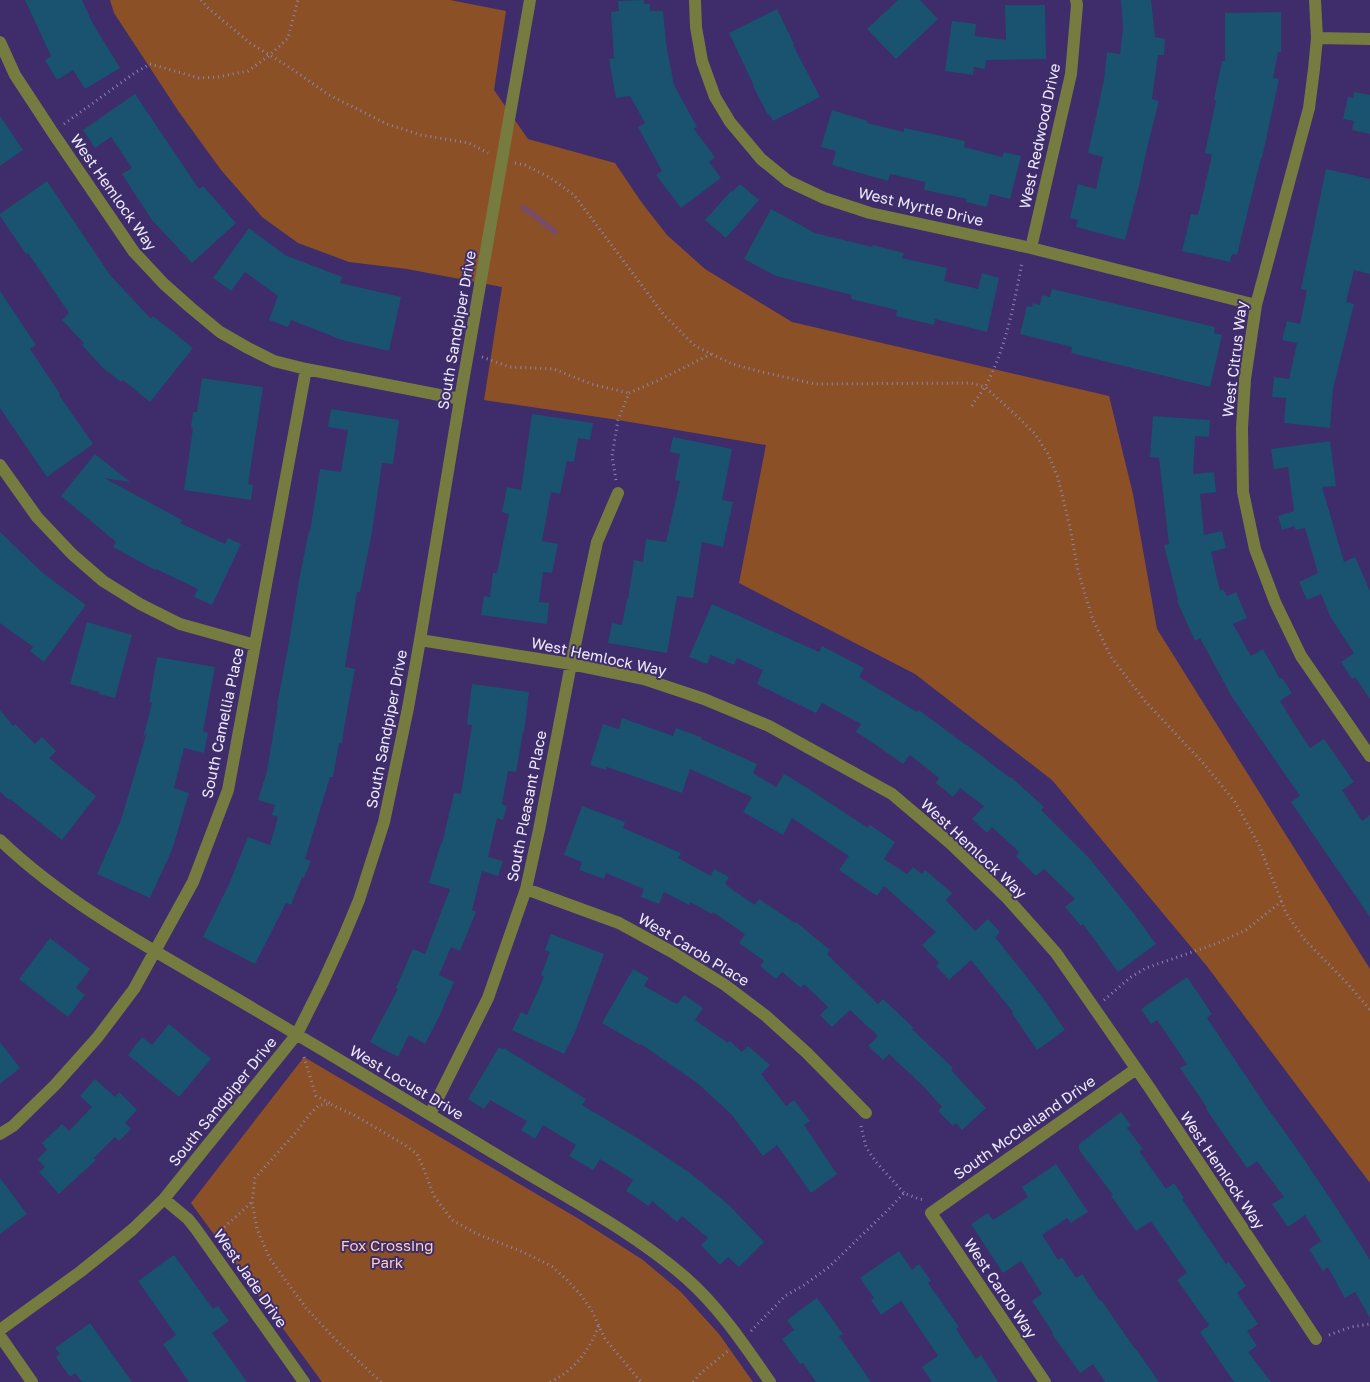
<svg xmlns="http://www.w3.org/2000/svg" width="1370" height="1382" font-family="'Golos Text',sans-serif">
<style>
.green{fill:#8c5027}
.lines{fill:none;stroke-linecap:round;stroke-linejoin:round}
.stream{stroke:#784b68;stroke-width:5.5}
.building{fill:#19536f}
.path{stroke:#8f84ae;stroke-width:3;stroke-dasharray:1 4;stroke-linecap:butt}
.minor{stroke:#767b40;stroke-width:12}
.labels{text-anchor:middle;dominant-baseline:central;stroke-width:4;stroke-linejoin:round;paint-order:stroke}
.street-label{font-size:15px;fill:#eeebfb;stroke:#3e2c6b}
.park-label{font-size:15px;fill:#fcd0b5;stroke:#3e2c6b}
</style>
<rect width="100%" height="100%" fill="#3e2c6b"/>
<path class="green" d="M110 0H450L506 11 494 90 528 139 615 163 642 203 667 235 705 269 792 322 1109 396 1133 494 1157 629 1370 969V1183L1206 965 1052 780 915 674 739 583 766 445 618 420 484 400 502 287 407 269 349 262 298 243 262 217 221 170 179 112 114 13Z
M304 1057 579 1219 643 1260 681 1292 719 1334 753 1382H322L191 1203Z"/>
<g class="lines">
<path class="stream" d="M523 208 530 212 555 232"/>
</g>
<path class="building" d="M25 0H82L93 24 120 68 85 89 73 70 57 80 45 60 51 56Z
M644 0V4H650V11H663L666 43 674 85 697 127 694 129 715 157 709 162 721 178 681 208 656 175 662 171 638 127 645 123 630 96 616 98 609 59 614 58 611 12 619 11 618 1Z
M898 0H920L938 19 896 59 867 29Z
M1121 0H1151L1155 37 1165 39 1164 55H1158L1152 99 1159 101 1147 148 1139 186 1125 240 1076 227 1078 220 1070 218 1078 184 1096 189 1103 157 1088 153 1104 80 1107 52 1120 54 1123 27Z
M1005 5H1045L1046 59 986 60 985 69 974 67 973 75 945 71 952 21 976 24 975 36 1006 40Z
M777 9 794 44 793 45 820 97 773 121 769 114 768 115 753 86H754L729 33Z
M1281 12V52H1278L1273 78 1279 79 1262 158H1261L1237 255 1232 254 1230 262 1182 251 1191 214 1198 215 1212 155 1205 153 1216 100H1214L1222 61H1225V13Z
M1354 92 1370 95V134L1352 130 1354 121 1343 119 1348 97 1353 98Z
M135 94 199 189 203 186 236 223 192 263 152 220 122 174 132 168 111 137 95 148 83 130Z
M832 110 868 121 867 123 904 132V128L965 141 964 147 1002 157 1004 152 1021 156 1010 199 990 194 987 207 966 202 967 199 924 190 925 182 890 174 888 181 832 165 836 151 821 147Z
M0 116 23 150 0 166Z
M1326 169 1370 179V274L1354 270 1346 302 1354 304 1333 389 1330 428 1284 423 1286 398 1272 397 1274 377 1289 379 1297 343 1282 340 1287 321 1300 324 1307 290 1301 289Z
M47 181 110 275 151 319 153 316 193 348 150 402 123 380 121 382 103 368 82 345 84 343 62 320 69 313 28 253 26 254 0 216V214Z
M740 184 759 200 726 238 705 220 731 191 732 192Z
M771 209 815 233 872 247 873 245 904 253 902 258 947 268 944 281 978 289 982 273 999 278 987 332 935 319 934 325 896 316 897 310 851 299 852 295 776 276 744 259Z
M249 228 285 255 342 277 340 283 401 297 389 351 342 340 291 320 288 327 269 320 278 296 245 272 231 291 213 278Z
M1052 289 1215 327 1214 333 1222 335 1210 387 1071 353 1072 347 1020 334 1027 306 1032 307 1033 303 1040 305 1042 295 1050 297Z
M0 291 36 345 30 349 60 394 59 395 93 444 47 477 0 408Z
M202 378 263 387 248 484 253 485 251 500 184 490 193 428 191 427 193 412H197Z
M331 409 399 420 393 464 382 463 372 532 360 592H357L345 667 355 669 344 728 342 744 339 743 333 777H330L305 859 311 861 304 878 302 877 291 905 286 903 255 964 203 937 229 884 248 837 270 845 278 817 272 815 275 805 258 800 267 771 278 705H277L289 642 299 580 309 531H310L320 469 341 472 348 430 328 427Z
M532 414 593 423 590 440 578 438 574 462 567 461 560 494 551 492 542 541 558 544 552 573 543 572 539 602 549 603 547 624 481 615 484 596 490 597 493 573H497L509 514 502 512 507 487 521 490Z
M1153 416 1210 420 1209 437 1195 436 1193 474 1214 472 1216 492 1200 494 1204 535 1222 531 1226 548 1211 552 1220 591 1223 589 1227 596 1236 592 1247 618 1233 624 1251 656 1263 649 1280 679 1282 678 1292 693 1280 701 1293 722 1310 748 1324 739 1354 782 1342 790 1362 821 1370 815V917L1291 802 1300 796 1232 697 1200 638 1195 641 1177 601 1178 600 1164 545 1169 544 1159 458 1150 457Z
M673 437 732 449 722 500 733 502 723 547 702 542 693 598 677 596 667 653 608 643 612 623 622 625 627 599H628L634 560 643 562 646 539 666 542 680 481 675 480 680 454 670 452Z
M1330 441 1336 486 1322 487 1344 562 1355 557 1370 591V699L1355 677 1352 679 1341 662 1354 653 1331 618 1321 594 1307 600 1299 582 1318 573 1305 528 1296 530 1294 526 1282 530 1278 516 1294 511 1288 467 1274 469 1271 449Z
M95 454 130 482 104 478 182 520 180 523 225 544 228 538 241 544 212 605 194 597 198 589 156 569 155 570 113 547 116 542 61 496Z
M0 532 44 574 86 605 44 662 30 651 33 647 0 623Z
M712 604 819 652 822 646 864 668 859 677 917 712 919 710 966 745V744L1010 778 1011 777 1044 807 1041 810 1089 858 1131 910 1156 944 1118 972 1083 924 1081 926 1065 907 1075 899 1044 869 1036 876 1016 856 1019 852 992 827 987 833 972 819 984 806 960 788 953 797 936 783 939 778 910 755 903 764 876 745 856 732 861 724 822 703 816 713 757 684 763 670 737 658 734 665 711 655 707 664 689 657Z
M87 622 132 635 115 698 99 694V692L70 684Z
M157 657 215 667 203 731 208 733 204 753 184 748 174 788 189 793 172 850 150 898 97 874 121 820 147 732 143 738 152 703 149 702Z
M472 684 529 692 524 732H523L516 772 508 771 502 804 507 806 503 820 497 818 488 857 503 861 498 876 482 871 472 910 476 912 460 951 451 947 439 975 454 982 439 1017 425 1044 409 1035 398 1057 370 1042 398 989 396 988 413 949 425 954 450 889 429 883 441 843 442 844 454 793 461 794 472 725 467 724Z
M0 710 13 726 15 724 35 744 42 737 56 751 49 758 96 796 62 840 10 799 9 800 0 791Z
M622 718 673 736 676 728 701 737V739L757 764 753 773 776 787 784 774 809 789 868 828 870 825 895 842 884 859 907 874 913 867 922 874 925 870 952 893 946 900 975 931 988 919 1000 932 995 937 1041 995 1065 1030 1037 1050 1012 1013 1013 1012 971 960 949 980 936 966 939 963 922 945 936 932 884 886 877 896 839 870 849 856 792 818 783 835 743 812 752 797 690 769 682 793 607 767 606 770 590 765 603 724 619 729Z
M582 806 625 822 623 828 681 853 678 858 711 876 714 869 729 877 725 884 727 885V886L755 905 759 899 795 923 796 922 830 950 827 954 878 1004 883 999 914 1028 912 1029 953 1068 951 1070 986 1108 962 1130 956 1123 953 1126 938 1111 942 1107 924 1087 889 1054 883 1060 868 1046 878 1036 850 1010 832 1027 820 1015 828 1007 804 984 801 988 782 972 776 979 760 966 764 961 739 943 745 934 713 912 712 914 690 902 689 905 664 892 659 904 641 897 644 889 606 873 604 879 579 870 582 862 564 855Z
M551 934 604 954 576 1030 564 1054 512 1030 521 1012 527 1015 544 977 541 975 550 952 545 950Z
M50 938 90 969 76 988 85 995 68 1017 19 979Z
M633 969 649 978 644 986 677 1004 684 995 703 1008 695 1020 728 1043 730 1041 742 1052 748 1046 770 1065 761 1074 786 1106 794 1100 810 1121 804 1125 837 1174 811 1193 777 1145 763 1156 731 1114 696 1082 641 1044 640 1045 602 1023Z
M1187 977 1212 1014 1207 1018 1272 1115V1114L1299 1152 1338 1210 1370 1260V1318L1355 1292 1345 1298 1328 1267 1323 1271 1309 1249 1321 1241 1305 1215 1288 1227 1272 1204 1284 1197 1257 1161 1247 1168 1206 1109 1207 1108 1180 1068 1187 1064 1157 1020 1151 1024 1141 1009Z
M169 1024 211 1059 179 1097 128 1055 142 1037 152 1045Z
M0 1042 20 1068 0 1084Z
M499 1047 503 1050 504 1048 586 1099 582 1105 639 1139 690 1173 729 1205 764 1242 739 1267 728 1257 720 1265 701 1245 708 1238 682 1216 677 1222 652 1201 649 1206 626 1191 633 1180 600 1159 593 1170 569 1156 576 1145 543 1125 535 1139 521 1130 527 1121 490 1100 484 1109 468 1099Z
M95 1079 115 1097 119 1092 137 1110 125 1123 131 1129 119 1141 115 1137 94 1158 96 1160 59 1194 39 1172 45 1167 37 1159 47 1150 42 1143 62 1124 69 1131 92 1107 80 1096Z
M1121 1112 1131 1125 1127 1128 1143 1149 1139 1151 1166 1189 1174 1183 1184 1198 1182 1199 1226 1264 1229 1262 1246 1286 1237 1293 1258 1324 1247 1331 1257 1346 1248 1352 1271 1382H1234L1200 1332 1209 1325 1177 1280 1187 1273 1151 1221 1136 1231 1111 1196 1113 1195 1079 1150V1144Z
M1056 1164 1088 1212 1071 1223 1067 1218 1042 1235 1058 1260 1062 1257 1076 1278 1082 1274 1100 1301 1101 1300 1135 1349H1136L1159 1382H1105L1093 1364 1080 1373 1052 1334 1053 1333 1032 1301 1042 1294 1021 1261 1003 1273 971 1224 988 1213 993 1220 1028 1197 1022 1187Z
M0 1178 27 1214 0 1234Z
M899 1251 912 1270 919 1264 931 1281 928 1283 959 1327 956 1329 976 1359 981 1355 998 1382H932L922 1367 938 1356 901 1301 881 1315 871 1300 874 1298 860 1278Z
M174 1255 213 1309 218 1306 229 1321 212 1333 247 1382H189L163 1344 176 1335 138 1281Z
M817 1298 843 1334 839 1336 871 1382H816L803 1363 800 1364 782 1339 794 1330 787 1320Z
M90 1323 132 1382H82L75 1373 70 1377 56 1357 60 1354 55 1348Z"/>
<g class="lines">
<path class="path" d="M201 0 208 8 250 43 289 67 329 95 387 124 421 135 469 143 488 153
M64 124 136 72 150 64 199 78 218 77 248 71 270 55 288 38 298 0
M515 163 525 165 549 177 574 195 664 315 695 346 732 364 762 372 815 384 971 383 985 387 1020 419 1035 434 1048 454 1058 478 1070 527 1078 571 1093 620 1111 657 1145 701 1204 764 1235 802 1259 845 1286 913 1304 939 1348 984 1370 1010
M482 357 510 367 554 369 591 384 629 393
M972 406C976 399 981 393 985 387 1006 348 1014 305 1022 262
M616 480 612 456 618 420 629 393 657 381 711 354
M1104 1000 1131 977 1146 968 1218 943 1246 930 1282 901
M304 1057 316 1096 330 1103
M861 1126 866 1147 876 1162 904 1193
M217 1234 252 1202
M751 1331 785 1296 804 1285 829 1267 891 1207 904 1193 919 1199 924 1200
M1329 1335 1351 1327 1370 1324
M381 1382 337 1341 306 1308 270 1259 257 1229 252 1202 255 1178 297 1131 310 1114 319 1105 330 1104 354 1115 405 1145 417 1154 423 1167 434 1196 452 1220 477 1234 523 1252 553 1267 567 1280 580 1294 592 1311 605 1339 641 1382
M550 1382C574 1371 591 1349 599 1324
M693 1382 701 1373 730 1349"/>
<path class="minor" d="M695 0 696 27 702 61 715 97 730 122 761 159 788 181 824 198 870 213 1031 248 1256 305
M1315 0 1317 38 1314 69 1309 108 1256 305 1245 379 1242 428 1243 492 1255 549 1275 602 1301 656 1370 756
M1317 38 1370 39
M0 42 15 75 53 133 134 252 164 284 191 308 220 332 248 348 274 361 306 369 460 399
M1031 248 1071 74 1077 5 1076 0
M0 465 37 517 72 554 103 581 140 604 180 624 255 645
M420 640 571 664 644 679 704 699 769 726 892 794 951 844 1007 898 1056 953 1149 1087 1316 1339
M0 840C69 906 155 951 237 999 330 1054 423 1110 515 1166 573 1201 636 1234 686 1278 720 1308 745 1346 770 1382
M526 889 619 923 672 952 725 985 766 1016 807 1053 866 1113
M430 1114 488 998 526 889 539 830 571 664 597 542 618 493
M0 1134 13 1126 55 1085 97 1038 134 989 193 882 228 790 306 369
M164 1199 188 1219 196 1229 304 1382
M0 1330 80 1272 110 1248 133 1229 164 1199 297 1034 323 982 344 936 359 900 384 822 408 708 420 640 460 399 530 0
M0 1336 32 1382
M1045 1382 931 1213 1136 1069"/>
</g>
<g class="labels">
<g class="street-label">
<text transform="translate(1039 136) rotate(-78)">West Redwood Drive</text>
<text transform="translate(114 192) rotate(55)">West Hemlock Way</text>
<text transform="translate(921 206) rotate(13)">West Myrtle Drive</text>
<text transform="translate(456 330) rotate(-80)">South Sandpiper Drive</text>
<text transform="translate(1234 359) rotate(-83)">West Citrus Way</text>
<text transform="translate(599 656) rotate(12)">West Hemlock Way</text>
<text transform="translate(222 723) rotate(-78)">South Camellia Place</text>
<text transform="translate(386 729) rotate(-79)">South Sandpiper Drive</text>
<text transform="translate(526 806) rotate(-79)">South Pleasant Place</text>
<text transform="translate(974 848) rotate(43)">West Hemlock Way</text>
<text transform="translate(694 949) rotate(31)">West Carob Place</text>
<text transform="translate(407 1082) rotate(31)">West Locust Drive</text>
<text transform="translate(222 1101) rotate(-51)">South Sandpiper Drive</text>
<text transform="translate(1024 1127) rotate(-35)">South McClelland Drive</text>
<text transform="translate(1223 1170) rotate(56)">West Hemlock Way</text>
<text transform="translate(251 1278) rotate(55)">West Jade Drive</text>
<text transform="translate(1001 1288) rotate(56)">West Carob Way</text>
</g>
<g class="park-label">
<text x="387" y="1245">Fox Crossing<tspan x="387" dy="17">Park</tspan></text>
</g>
</g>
</svg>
